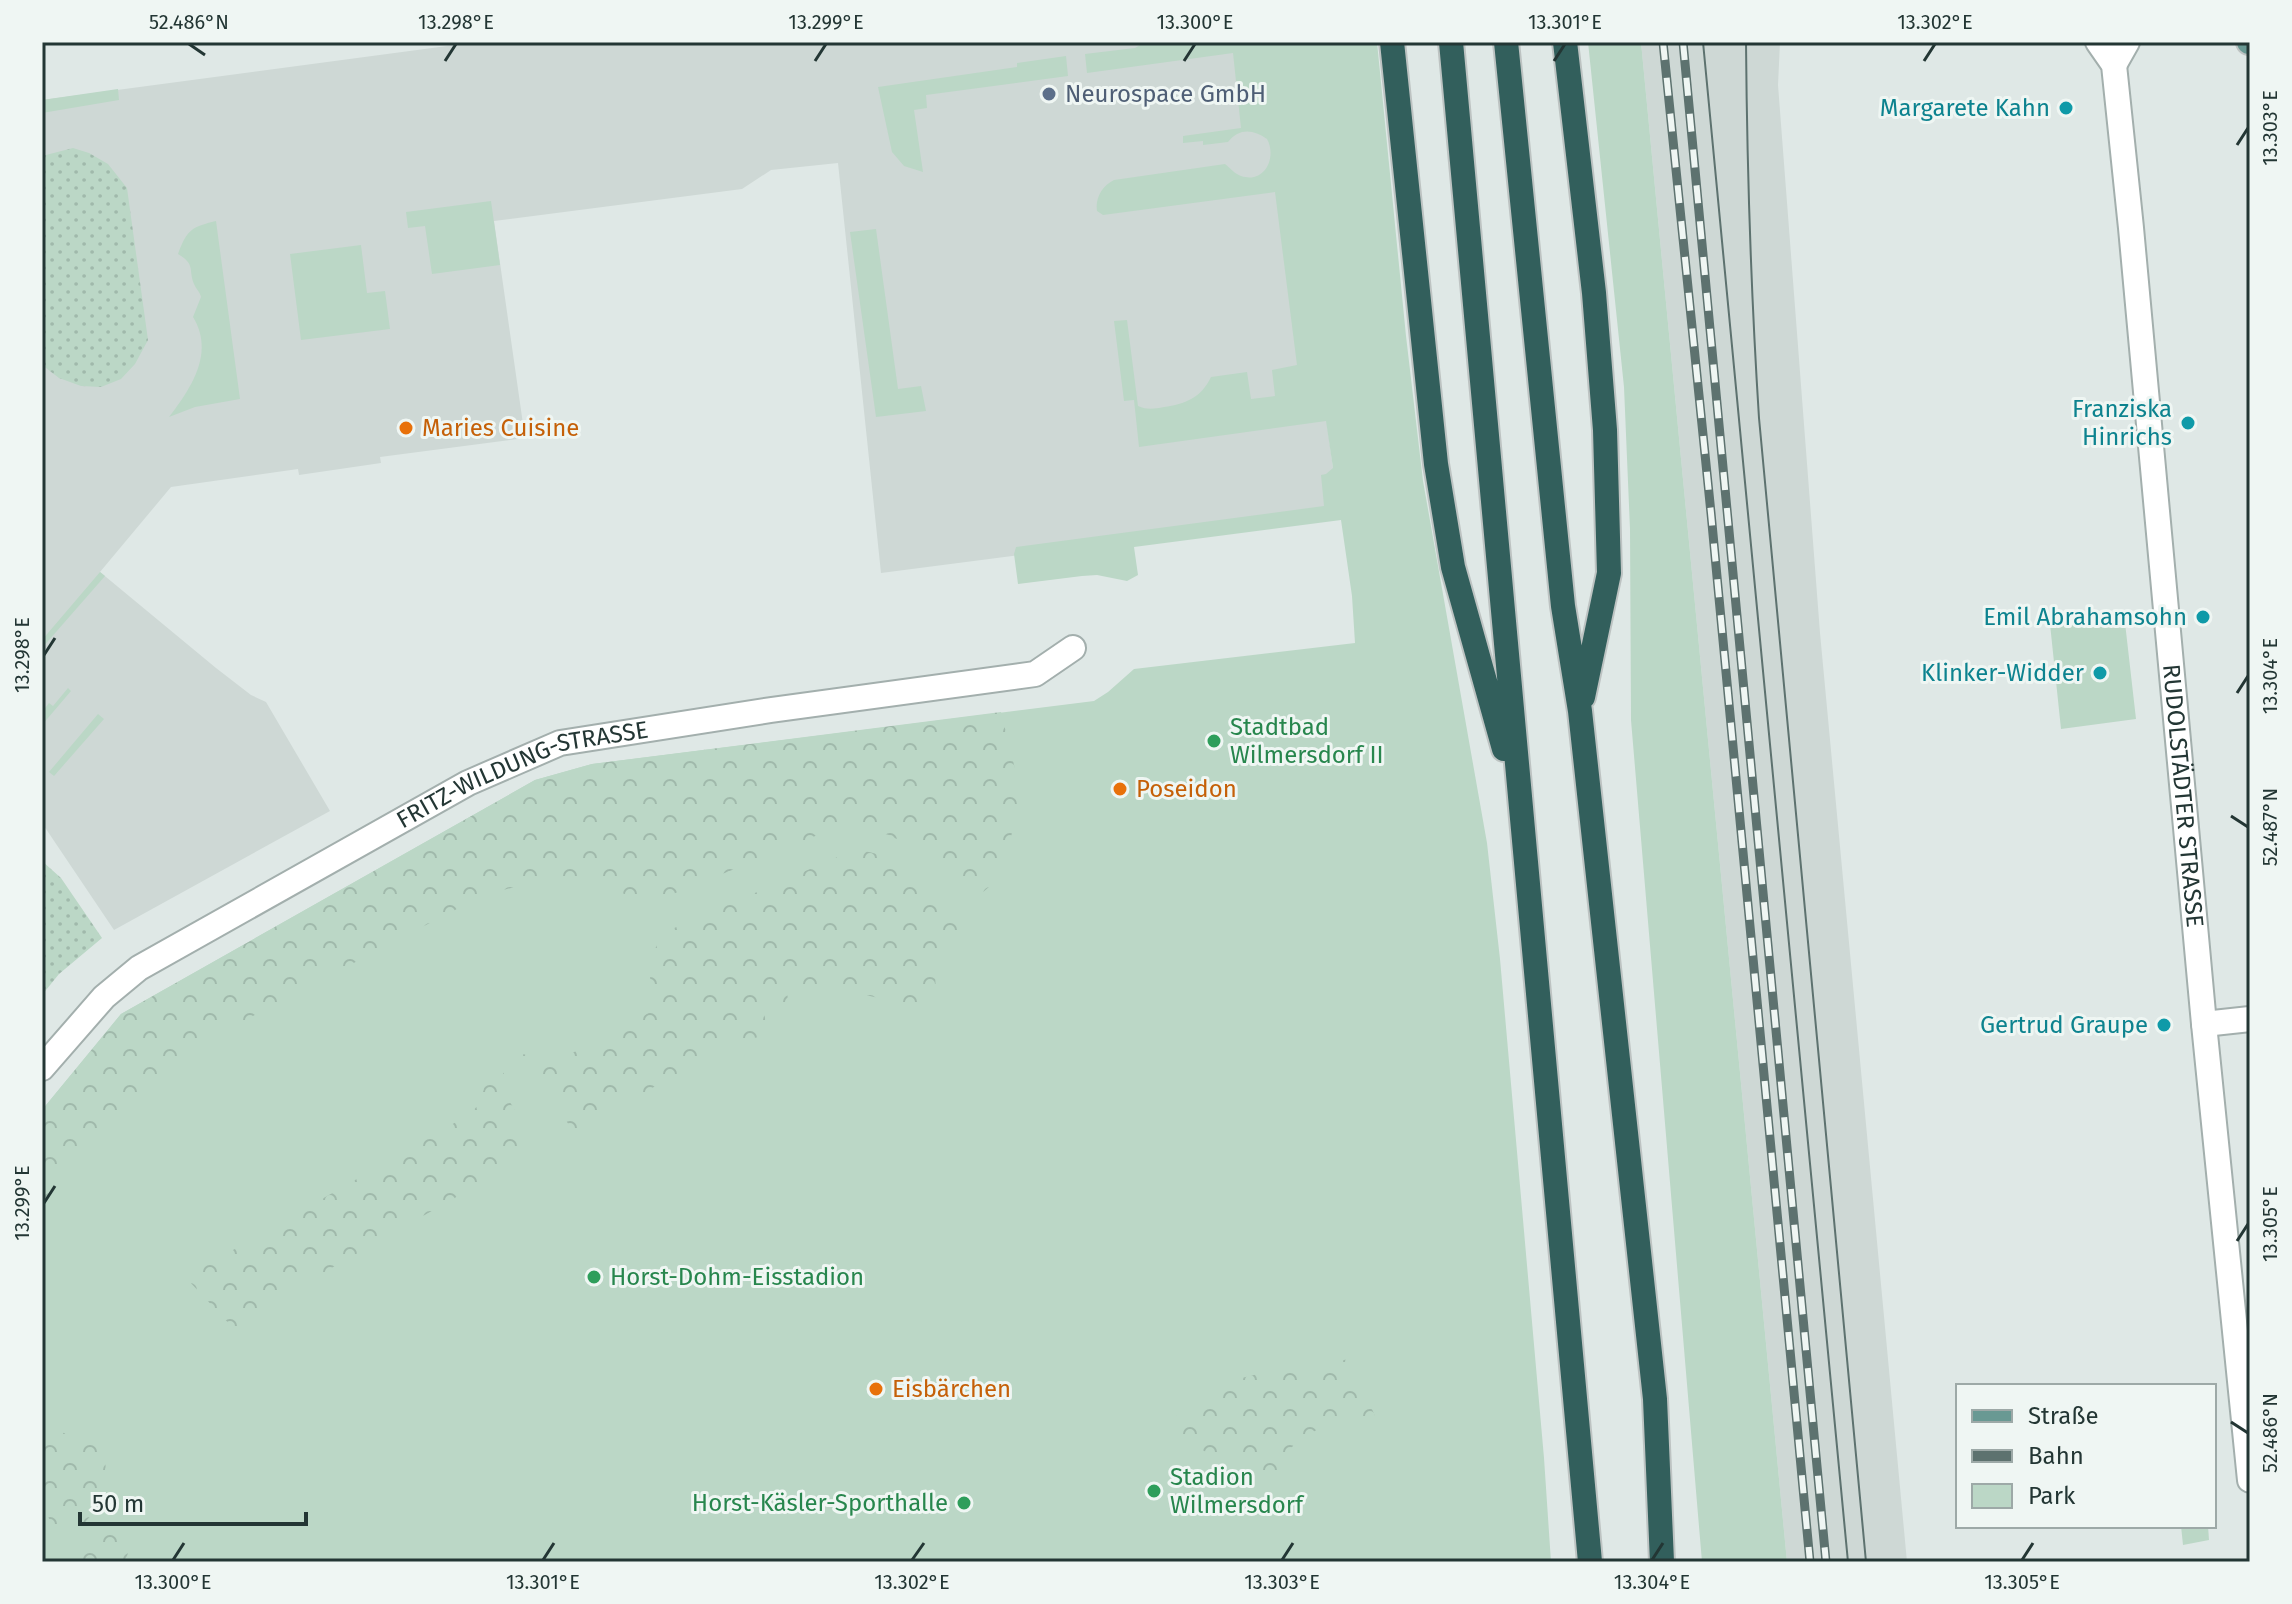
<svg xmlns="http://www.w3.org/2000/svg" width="2292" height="1604" font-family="'Fira Sans',sans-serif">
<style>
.built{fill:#ced8d5}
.green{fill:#bbd7c6}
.forest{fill:url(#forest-crowns)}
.garden{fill:url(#garden-dots)}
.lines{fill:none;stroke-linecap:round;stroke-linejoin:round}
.minor-casing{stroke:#a3afad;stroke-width:28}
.major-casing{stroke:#bdc3c2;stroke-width:28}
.highway-casing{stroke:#bdc3c2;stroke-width:28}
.minor{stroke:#fff;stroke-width:24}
.major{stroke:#699993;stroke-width:24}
.highway{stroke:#325f5c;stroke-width:24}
.tram{stroke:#5d726f;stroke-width:2}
.rail-casing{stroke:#5d726f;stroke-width:9}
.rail{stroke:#eff6f3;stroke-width:6;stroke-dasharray:18;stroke-linecap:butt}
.ticks{fill:none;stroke:#233634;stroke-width:3}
.service-dot{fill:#5c6f8a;stroke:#eff6f3;stroke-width:3}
.culture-dot{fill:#0f9aa8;stroke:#eff6f3;stroke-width:3}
.food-dot{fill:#e8710a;stroke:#eff6f3;stroke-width:3}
.leisure-dot{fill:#2e9e5b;stroke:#eff6f3;stroke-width:3}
.labels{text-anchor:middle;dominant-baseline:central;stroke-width:6;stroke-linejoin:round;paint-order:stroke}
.service-label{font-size:24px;fill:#4e5e75;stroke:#eff6f3;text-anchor:start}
.culture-label{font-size:24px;fill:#0d838f;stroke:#eff6f3;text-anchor:end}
.food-label{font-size:24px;fill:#c56008;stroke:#eff6f3;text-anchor:start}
.leisure-label{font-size:24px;fill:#27864d;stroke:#eff6f3;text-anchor:start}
.street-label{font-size:24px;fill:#233634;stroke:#eff6f3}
.neatline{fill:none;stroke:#233634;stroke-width:3}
.ticks-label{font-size:20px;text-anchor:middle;fill:#233634}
</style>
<defs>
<pattern id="forest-crowns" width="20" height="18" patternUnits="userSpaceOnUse" patternTransform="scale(2)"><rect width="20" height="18" fill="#bbd7c6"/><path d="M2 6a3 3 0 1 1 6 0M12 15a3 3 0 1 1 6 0" fill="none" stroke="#a0b9ab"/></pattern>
<pattern id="garden-dots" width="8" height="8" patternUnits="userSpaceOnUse" patternTransform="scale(2)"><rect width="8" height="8" fill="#bbd7c6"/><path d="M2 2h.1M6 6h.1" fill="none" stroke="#a0b9ab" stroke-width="1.8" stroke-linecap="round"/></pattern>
</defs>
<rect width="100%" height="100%" fill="#dfe8e6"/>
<path class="built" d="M477 42H1276L1333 468 1341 513 881 573 838 163 771 170 742 189 494 221 525 438 380 457 381 463 299 475 298 469 171 487 100 572 216 668 251 695 266 702 330 811 114 930 42 823V100Z
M1641 42H1780L1778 85 1820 633 1907 1562H1787Z"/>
<path class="green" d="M1145 42H1377L1406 336 1423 481 1487 843 1500 959 1544 1458 1551 1562H42V1110L121 1014 535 780 592 764 1094 701 1108 692 1134 669 1355 643 1352 596 1341 520 1134 547 1138 575 1127 581 1097 575 1082 576 1018 584 1014 554 1016 547 1324 506 1321 475 1326 474 1333 468 1326 421 1139 447 1134 400 1124 401 1114 321 1127 320 1138 406C1147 410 1154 409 1164 407 1185 404 1201 398 1211 377L1247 372 1251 399 1275 396 1272 370 1297 365 1275 192 1103 215 1097 211C1095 198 1102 186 1114 180L1225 164C1230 168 1235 174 1241 176 1265 184 1277 157 1267 139 1253 129 1239 128 1228 142L1203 145V141L1183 143V136L1241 128 1233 53 1087 73 1085 54 1135 48Z
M1588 42H1641L1787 1562H1702L1631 720 1630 529 1624 387Z
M1066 56 1068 76 926 95 927 108 914 110 923 172 904 166 892 152 878 87 1017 67V63Z
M118 89 119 100 42 113V100Z
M491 201 500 265 432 274 425 226 408 228 406 212Z
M216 221 240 399 195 407 169 417C191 388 215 353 193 317L201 297C200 292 196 289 194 284 188 269 196 265 178 254 187 229 192 227 216 221Z
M876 229 898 389 921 386 926 411 876 417 850 232Z
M361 245 367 293 385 291 390 329 301 340 290 254Z
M100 572 105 576 42 648V640Z
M2124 614 2136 719 2061 729 2050 624Z
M68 688 71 691 42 725V712L49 703 53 706Z
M98 714 104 719 54 776 49 772Z
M2181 1526H2208L2209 1540 2183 1545Z"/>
<path class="forest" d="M1001 712 1015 769 1017 806 1010 843 998 879 982 893 972 894 962 889 914 848 889 835 858 827 825 832 646 905C600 880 576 876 524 885 479 893 436 921 396 941 359 960 321 980 283 1000 231 1027 180 1055 136 1095 100 1126 71 1169 42 1206V1110L121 1014 535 780 592 764Z
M864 851C903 857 933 889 963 913L969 930 967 937C947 960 927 965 939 999L922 1016 887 1000 853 992 787 989 788 1002 762 1005 769 1035 744 1040 718 1050 574 1133 536 1073 526 1078 509 1054 514 1051 551 1063 612 1034 657 1008C647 976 646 959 665 932L840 856Z
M496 1062 517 1093 508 1099 518 1115 509 1122 530 1155 263 1307 236 1331 188 1280 200 1269 470 1114 480 1103 490 1065Z
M1350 1359 1375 1416C1347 1415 1308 1429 1288 1451 1280 1459 1277 1469 1274 1479L1162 1434 1153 1422 1200 1410 1201 1388 1266 1372Z
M42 1422C61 1435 83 1439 105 1443L106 1486 92 1514 82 1526 63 1533 51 1524 42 1500Z
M118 1512 129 1550 125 1562H77L80 1556Z"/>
<path class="garden" d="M73 148 89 153 108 164 127 188 148 340 135 364 121 379 101 387 81 386 59 378 42 365V156Z
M42 861 61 878 102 938 59 974 42 995Z"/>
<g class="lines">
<g class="minor-casing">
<g id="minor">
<path id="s1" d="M2098 42 2114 65 2131 228 2204 1024 2250 1480"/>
<path d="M2114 65 2127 42"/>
<path d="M2204 1024 2250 1019"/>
<path id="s2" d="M42 1068 104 997 139 968 468 783 560 743 771 710 1035 674 1073 648"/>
</g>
</g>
<g class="major-casing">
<path id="major" d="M2249 42H2250"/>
</g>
<g class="highway-casing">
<path id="highway" d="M1392 42 1436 464 1453 567 1504 749
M1451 42 1590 1562
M1506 42 1563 606 1580 711 1655 1399 1662 1562
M1565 42 1594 293 1605 430 1609 573 1583 697"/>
</g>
<use href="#minor" class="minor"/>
<use href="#major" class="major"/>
<use href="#highway" class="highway"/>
<path class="tram" d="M1703 42 1848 1562
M1746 42C1747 168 1751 293 1759 418L1866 1562"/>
<g class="rail-casing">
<path id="rail" d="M1663 42 1711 513 1810 1562
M1683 42 1826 1562"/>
</g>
<use href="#rail" class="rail"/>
</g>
<path class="ticks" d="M189 44 205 55M445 61 456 44M815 61 826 44M1184 61 1195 44M1554 61 1565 44M1924 61 1935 44M2237 145 2248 128M44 655 55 638M2237 693 2248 676M2231 816 2248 827M44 1203 55 1186M2237 1241 2248 1224M2231 1422 2248 1433M173 1560 184 1543M543 1560 554 1543M912 1560 924 1543M1282 1560 1293 1543M1652 1560 1663 1543M2022 1560 2033 1543"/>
<circle class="service-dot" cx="1049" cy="94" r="8"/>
<g class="culture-dot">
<circle cx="2066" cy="108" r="8"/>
<circle cx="2188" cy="423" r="8"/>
<circle cx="2203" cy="617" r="8"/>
<circle cx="2100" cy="673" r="8"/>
<circle cx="2164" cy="1025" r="8"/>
</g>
<g class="food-dot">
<circle cx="406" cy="428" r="8"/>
<circle cx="1120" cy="789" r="8"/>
<circle cx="876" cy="1389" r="8"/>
</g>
<g class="leisure-dot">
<circle cx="1214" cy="741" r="8"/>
<circle cx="594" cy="1277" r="8"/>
<circle cx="1154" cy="1491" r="8"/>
<circle cx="964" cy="1503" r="8"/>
</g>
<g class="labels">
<g class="service-label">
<text x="1065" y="94">Neurospace GmbH</text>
</g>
<g class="culture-label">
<text x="2050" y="108">Margarete Kahn</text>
<text x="2172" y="409">Franziska<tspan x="2172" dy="28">Hinrichs</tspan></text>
<text x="2187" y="617">Emil Abrahamsohn</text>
<text x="2084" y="673">Klinker-Widder</text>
<text x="2148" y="1025">Gertrud Graupe</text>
</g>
<g class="food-label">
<text x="422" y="428">Maries Cuisine</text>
<text x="1136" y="789">Poseidon</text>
<text x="892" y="1389">Eisbärchen</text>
</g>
<g class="leisure-label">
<text x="1230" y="727">Stadtbad<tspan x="1230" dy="28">Wilmersdorf II</tspan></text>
<text x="610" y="1277">Horst-Dohm-Eisstadion</text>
<text x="1170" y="1477">Stadion<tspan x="1170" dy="28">Wilmersdorf</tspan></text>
<text x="948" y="1503" text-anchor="end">Horst-Käsler-Sporthalle</text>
</g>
<g class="street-label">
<text stroke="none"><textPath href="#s2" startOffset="572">FRITZ-WILDUNG-STRASSE</textPath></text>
<text stroke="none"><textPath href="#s1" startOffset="762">RUDOLSTÄDTER STRASSE</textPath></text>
</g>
</g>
<rect width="2292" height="1604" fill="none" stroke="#eff6f3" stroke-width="88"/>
<rect x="1956" y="1384" width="260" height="144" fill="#eff6f3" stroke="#9da9a7" stroke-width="2"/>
<rect x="1972" y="1410" width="40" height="12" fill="#699993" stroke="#9da9a7" stroke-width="2"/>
<text x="2028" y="1424" font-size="24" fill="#233634">Straße</text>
<rect x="1972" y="1450" width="40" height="12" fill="#5d726f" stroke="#9da9a7" stroke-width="2"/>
<text x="2028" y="1464" font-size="24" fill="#233634">Bahn</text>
<rect x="1972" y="1484" width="40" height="24" fill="#bbd7c6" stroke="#9da9a7" stroke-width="2"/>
<text x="2028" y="1504" font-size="24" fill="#233634">Park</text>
<path d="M80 1512v12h226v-12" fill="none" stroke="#233634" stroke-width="4"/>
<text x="92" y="1512" font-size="24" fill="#233634" stroke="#eff6f3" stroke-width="6" paint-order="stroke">50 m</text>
<rect x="44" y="44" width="2204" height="1516" class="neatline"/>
<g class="ticks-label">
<text x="189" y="29">52.486°N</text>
<text x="456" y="29">13.298°E</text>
<text x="826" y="29">13.299°E</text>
<text x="1195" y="29">13.300°E</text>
<text x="1565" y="29">13.301°E</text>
<text x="1935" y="29">13.302°E</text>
<text transform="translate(2270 128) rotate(-90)" y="7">13.303°E</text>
<text transform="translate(22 655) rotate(-90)" y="7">13.298°E</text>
<text transform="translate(2270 676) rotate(-90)" y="7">13.304°E</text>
<text transform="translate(2270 827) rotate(-90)" y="7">52.487°N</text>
<text transform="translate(22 1203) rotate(-90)" y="7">13.299°E</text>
<text transform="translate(2270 1224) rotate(-90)" y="7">13.305°E</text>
<text transform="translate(2270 1433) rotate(-90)" y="7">52.486°N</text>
<text x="173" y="1589">13.300°E</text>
<text x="543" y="1589">13.301°E</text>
<text x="912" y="1589">13.302°E</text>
<text x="1282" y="1589">13.303°E</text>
<text x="1652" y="1589">13.304°E</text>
<text x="2022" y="1589">13.305°E</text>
</g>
</svg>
